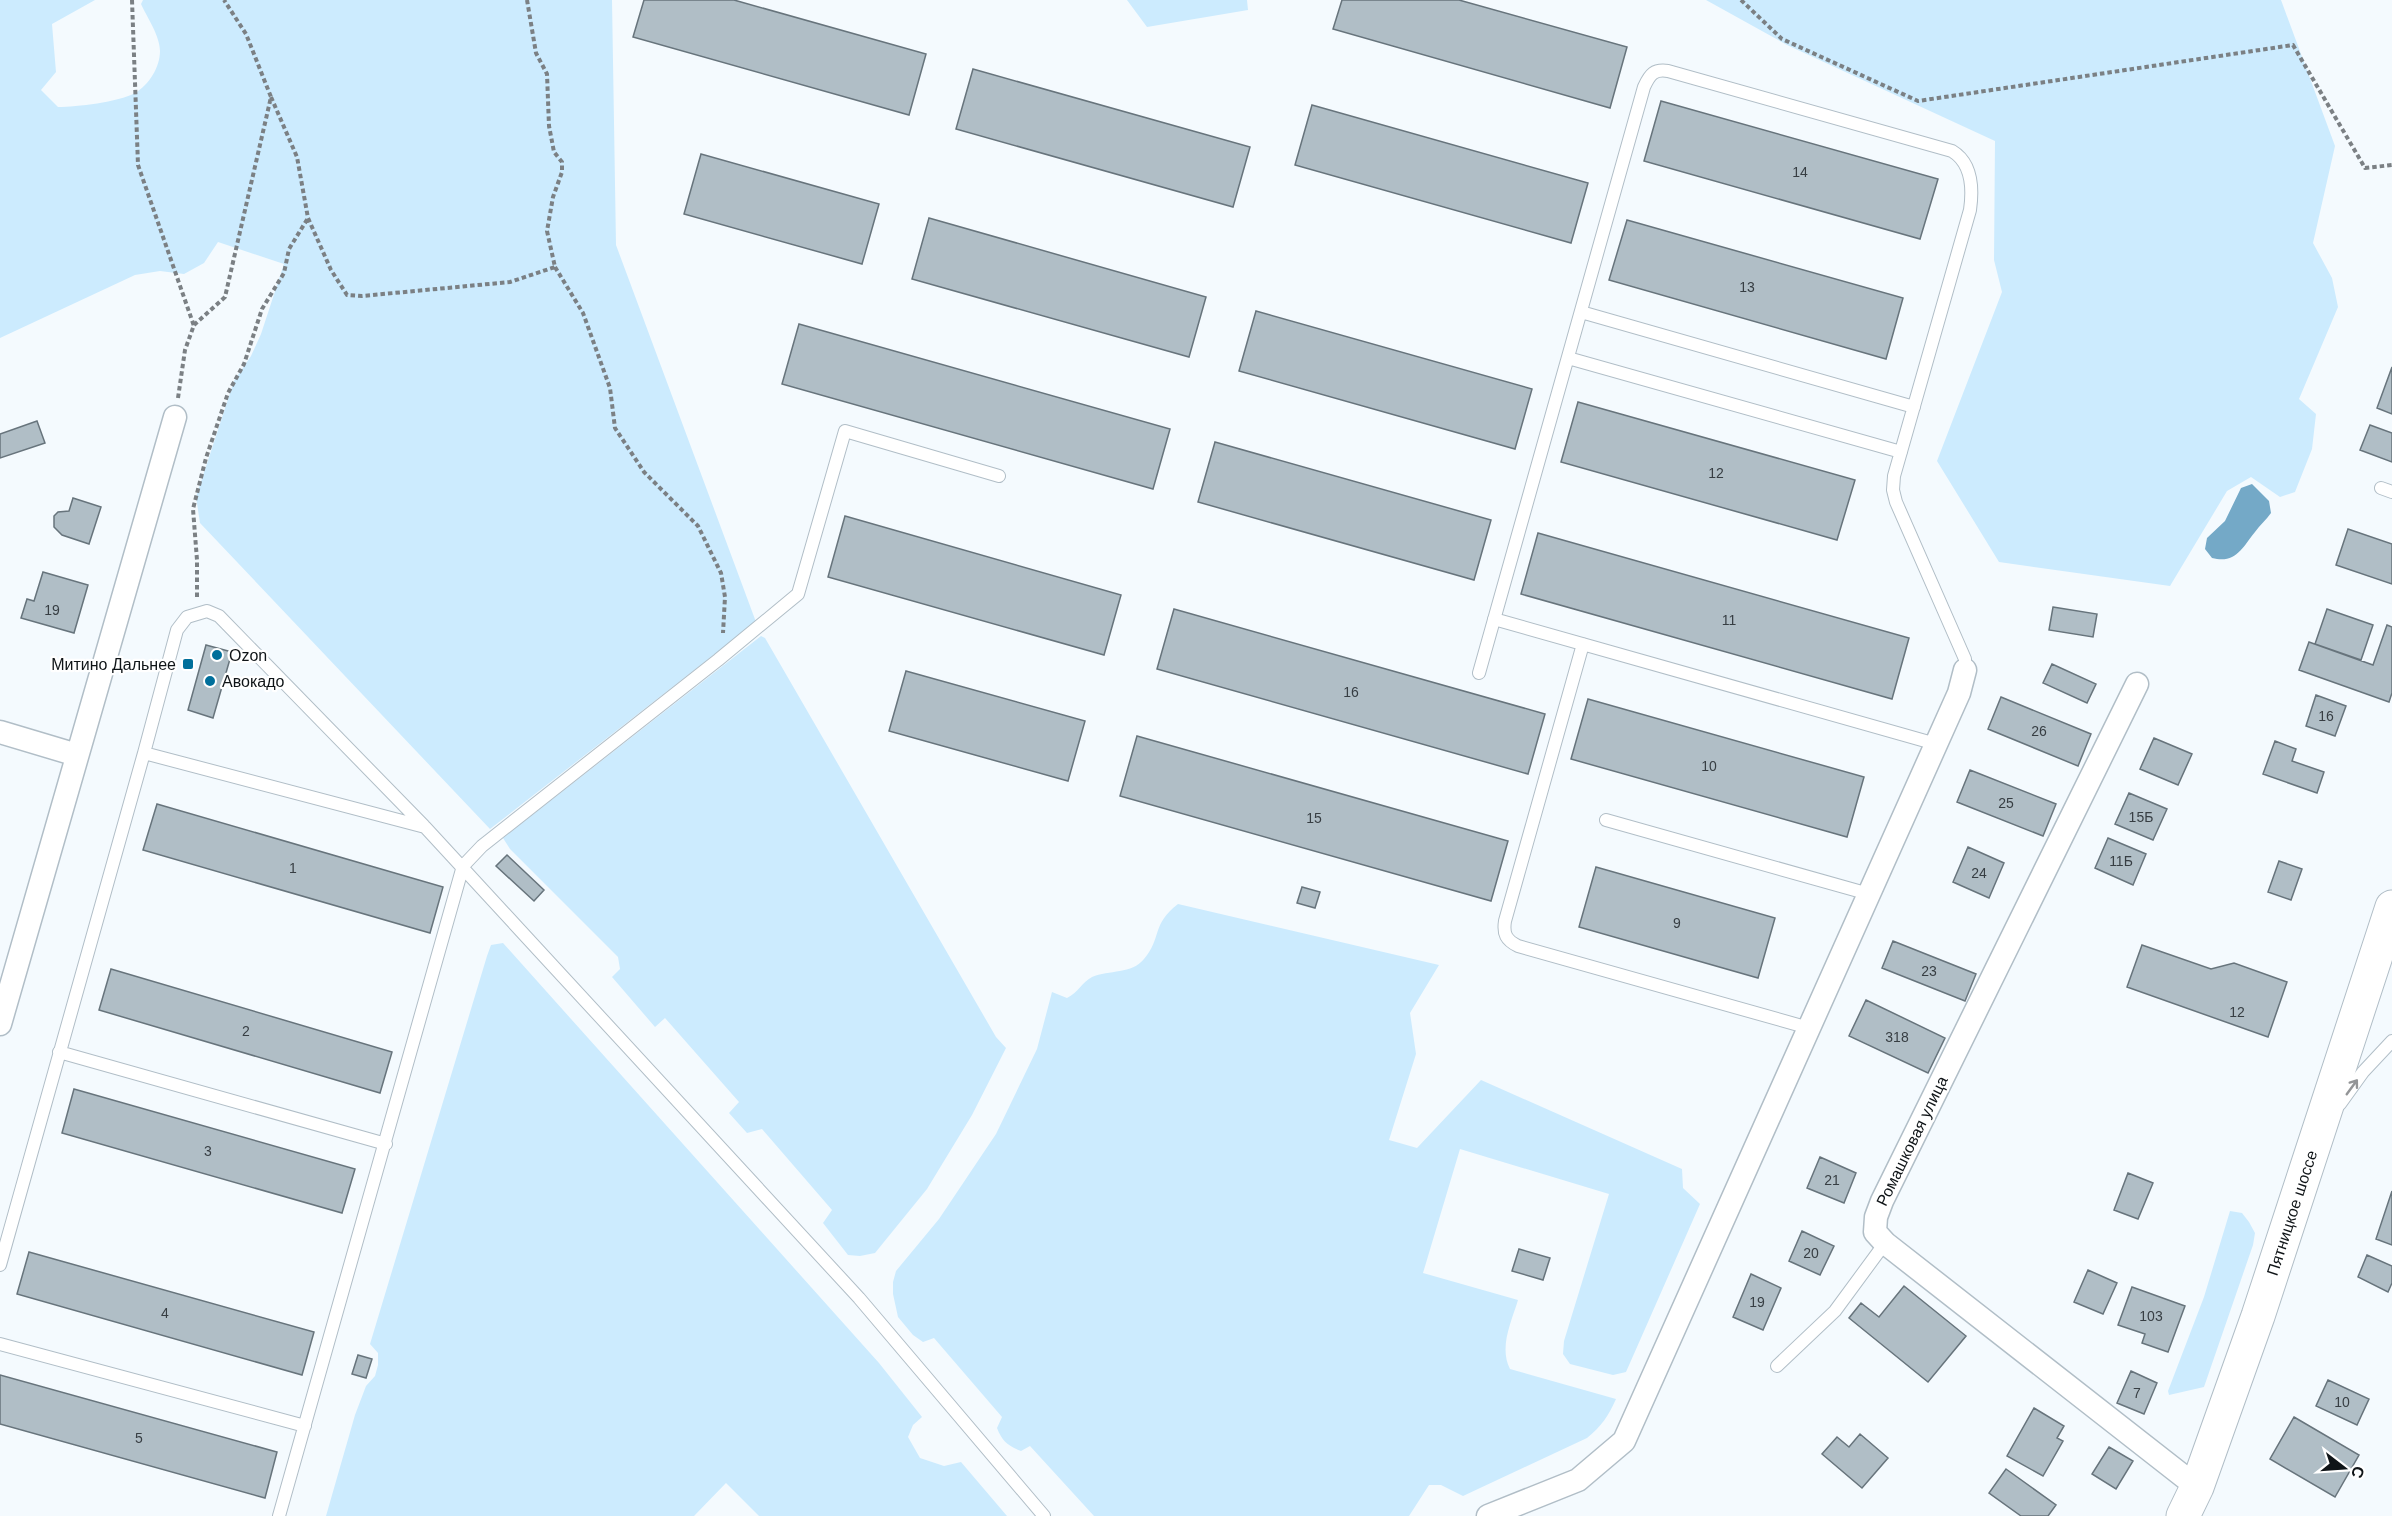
<svg xmlns="http://www.w3.org/2000/svg" width="2392" height="1516" font-family="Arial,sans-serif">
<style>
.green{fill:#ccebfe}
.water{fill:#74a9c7}
.building{fill:#b0bec6;stroke:#67747c;stroke-width:1.5}
.lines{fill:none;stroke-linecap:round;stroke-linejoin:round}
.lane-casing{stroke:#b1bec7;stroke-width:14}
.street-casing{stroke:#b1bec7;stroke-width:25}
.primary-casing{stroke:#b1bec7;stroke-width:35}
.path{stroke:#7b8084;stroke-width:4;stroke-dasharray:4.5 3;stroke-linecap:butt}
.lane{stroke:#fff;stroke-width:12}
.street{stroke:#fff;stroke-width:22}
.primary{stroke:#fff;stroke-width:33}
.oneway{stroke:#939597}
.poi-dot{fill:#006f9b;stroke:#fff;stroke-width:2}
.labels{text-anchor:middle;dominant-baseline:central;stroke-width:4.5;stroke-linejoin:round;paint-order:stroke}
.number-label{font-size:14px;fill:#373e43}
.poi-label{font-size:16px;fill:#0f1417;stroke:#fff;text-anchor:start}
.street-label{font-size:16px;fill:#0f1417;stroke:#fff}
</style>
<rect width="100%" height="100%" fill="#f4fafe"/>
<path class="green" d="M0 0H95L52 24 56 72 41 90 58 107C77 107 118 102 135 93 149 85 160 67 160 51 160 36 147 17 141 4L143 0H612L616 245 756 622 490 829 200 523 196 497 234 381 251 356 261 334 284 264 218 242 204 263 184 274 160 271 135 275 0 338Z
M1127 0H1247L1248 10 1147 27Z
M1706 0H2281L2335 146 2313 243 2332 278 2338 307 2299 399 2316 414 2312 449 2295 492 2280 497 2251 477 2227 491 2170 586 1999 562 1937 461 2002 292 1994 260 1995 141 1787 45Z
M761 636 765 638 996 1037 1006 1048 972 1115 927 1189 875 1253 860 1256 848 1255 823 1223 832 1210 762 1129 747 1133 729 1113 739 1102 665 1018 655 1027 612 977 620 969 618 957 510 849 503 838Z
M1178 904 1439 965 1410 1013 1416 1054 1389 1140 1417 1148 1481 1080 1682 1169 1683 1188 1700 1204 1626 1372 1613 1375 1570 1364 1563 1354 1564 1341 1609 1194 1460 1149 1423 1273 1518 1300C1511 1323 1499 1347 1510 1369L1616 1399C1609 1415 1601 1427 1587 1438L1463 1496 1441 1485H1429L1409 1516H1094L1030 1446 1021 1451C1008 1446 1002 1441 997 1428L1002 1417 934 1338 923 1342 913 1335 898 1317 893 1294V1282L896 1271 939 1219 996 1134 1037 1049 1052 992 1067 998C1078 993 1082 982 1092 977 1109 970 1132 974 1144 959 1162 938 1151 925 1178 904Z
M503 943 879 1363 922 1417 913 1425 908 1437 920 1458 944 1466 961 1462 1007 1516H759L726 1483 694 1516H326L355 1415 366 1386 375 1376 378 1365V1353L370 1344 487 956 491 945Z
M2230 1211 2242 1213 2249 1222 2255 1233 2253 1245 2204 1387 2169 1395 2168 1391 2204 1297Z"/>
<path class="water" d="M2252 484 2269 501 2271 513C2266 520 2260 525 2255 532 2242 548 2236 564 2212 558L2205 549 2207 538 2225 521 2241 488Z"/>
<path class="building" d="M644 0H734L926 54 909 115 633 37Z
M1342 0H1459L1627 47 1610 108 1333 29Z
M973 69 1250 147 1233 207 956 129Z
M1661 101 1938 179 1920 239 1644 161Z
M1312 105 1588 183 1571 243 1295 165Z
M701 154 879 204 862 264 684 214Z
M929 218 1206 297 1189 357 912 279Z
M1627 220 1903 298 1886 359 1609 280Z
M1256 311 1532 389 1515 449 1239 371Z
M799 324 1170 429 1153 489 782 384Z
M2392 367V414L2377 408Z
M1578 402 1855 480 1837 540 1561 462Z
M37 421 45 443 0 458V434Z
M2370 425 2392 433V462L2360 450Z
M1215 442 1491 520 1474 580 1198 502Z
M73 498 101 507 89 544 62 535 54 527V516L58 512 69 511Z
M845 516 1121 595 1104 655 828 577Z
M2348 529 2392 544V584L2336 565Z
M1538 533 1909 638 1892 699 1521 594Z
M43 572 88 585 74 633 21 618 27 599 34 601Z
M2053 607 2097 614 2093 637 2049 630Z
M1174 609 1545 714 1528 774 1157 669Z
M2327 609 2373 625 2361 660 2315 644Z
M2387 625 2392 627V693L2389 702 2299 670 2309 642 2373 665Z
M206 645 232 652 213 718 188 710Z
M2052 664 2096 684 2087 703 2043 683Z
M906 671 1085 721 1068 781 889 731Z
M2316 695 2346 706 2335 736 2306 726Z
M2001 697 2091 734 2078 766 1988 729Z
M1588 699 1864 777 1847 837 1571 759Z
M1137 736 1508 841 1491 901 1120 796Z
M2154 738 2192 754 2178 785 2140 769Z
M2275 741 2296 749 2292 761 2324 772 2317 793 2263 774Z
M1970 770 2056 804 2043 836 1957 802Z
M2129 793 2167 809 2153 840 2115 824Z
M157 804 443 887 430 933 143 850Z
M2108 838 2146 854 2133 885 2095 868Z
M1968 847 2004 863 1989 898 1953 882Z
M507 855 544 890 534 901 496 866Z
M2279 861 2302 869 2291 900 2268 892Z
M1596 867 1775 918 1758 978 1579 927Z
M1302 887 1320 892 1315 908 1297 903Z
M1893 941 1976 974 1965 1001 1882 968Z
M2142 945 2211 969 2234 963 2287 982 2268 1037 2127 987Z
M111 969 392 1052 380 1093 99 1010Z
M1866 1000 1945 1038 1928 1073 1849 1036Z
M74 1089 355 1169 342 1213 62 1133Z
M1820 1157 1856 1173 1844 1203 1807 1188Z
M2128 1173 2153 1183 2138 1219 2114 1210Z
M2392 1191V1245L2376 1239Z
M1802 1231 1834 1246 1820 1275 1789 1261Z
M1519 1249 1550 1258 1543 1280 1512 1271Z
M29 1252 314 1332 302 1375 17 1294Z
M2367 1255 2392 1266V1283L2388 1292 2358 1277Z
M2088 1270 2117 1283 2103 1314 2074 1302Z
M1751 1274 1781 1288 1763 1330 1733 1317Z
M1904 1286 1966 1336 1928 1382 1849 1318 1861 1303 1879 1317Z
M2132 1287 2185 1306 2168 1352 2142 1343 2145 1334 2118 1325Z
M358 1355 372 1359 366 1378 352 1374Z
M2131 1371 2157 1383 2144 1414 2117 1403Z
M0 1375 277 1452 265 1498 0 1424Z
M2328 1380 2369 1399 2357 1425 2316 1406Z
M2034 1408 2064 1426 2057 1438 2063 1441 2043 1476 2007 1456Z
M2294 1417 2359 1455 2335 1497 2270 1459Z
M1860 1434 1888 1458 1862 1488 1822 1454 1837 1437 1849 1447Z
M2109 1447 2133 1461 2116 1489 2092 1474Z
M2006 1469 2056 1505 2048 1516H2021L1989 1493Z"/>
<g class="lines">
<g class="lane-casing">
<path id="lane" d="M1581 312 1914 407
M1568 358 1901 452
M2381 488 2392 492
M1494 619 1936 744
M1583 644 1505 921C1503 934 1506 940 1518 946L1809 1028
M1479 673 1644 87C1650 74 1654 69 1668 71L1952 151C1972 163 1973 189 1970 210L1894 476 1893 490 1896 502 1965 659V670
M144 753 177 630 187 617 207 611 219 616 424 826
M1606 820 1869 894
M59 1052 386 1144
M2340 1104 2363 1072 2392 1041
M0 1265 144 753 425 827 859 1298 1044 1516
M0 1344 305 1426
M1777 1366 1835 1311 1885 1243
M279 1516 463 866 482 846 718 660 798 594 845 431 999 476"/>
</g>
<g class="street-casing">
<path id="street" d="M2137 684 1882 1201 1876 1217 1875 1232 1885 1243 2197 1487
M0 732 77 755
M0 1024 175 417
M1488 1516 1578 1480 1624 1441 1959 693 1965 670"/>
</g>
<g class="primary-casing">
<path id="primary" d="M2183 1516 2197 1487 2258 1316 2392 907"/>
</g>
<path class="path" d="M132 0 138 165 194 326
M1741 0 1782 39 1918 101 2293 45 2365 168 2392 165
M271 97 297 157 308 218 331 270 347 295 362 296 510 282 555 267 547 231 553 197 562 172V162L554 152 549 126 547 74 536 53 527 0
M555 267 583 313 610 388 615 428 644 472 698 526 721 573 725 597 723 633
M178 398 185 350 194 325 225 297 271 97 246 34 224 0
M197 597V560L193 509 206 458 228 393 244 364 262 309 284 273 289 249 308 218"/>
<use href="#lane" class="lane"/>
<use href="#street" class="street"/>
<use href="#primary" class="primary"/>
</g>
<defs><path id="oneway-shaft" d="M-6 0H5M1.5-3L5.5 0L1.5 3" fill="none" stroke-width="1.6" stroke-linecap="round" stroke-linejoin="round" transform="scale(1.5)"/></defs>
<use class="oneway" href="#oneway-shaft" transform="translate(2352 1087) rotate(-54)"/>
<g class="poi-dot">
<circle cx="217" cy="655" r="6"/>
<rect x="182" y="658" width="12" height="12" rx="3"/>
<circle cx="210" cy="681" r="6"/>
</g>
<g class="labels">
<g class="number-label">
<text x="1800" y="172">14</text>
<text x="1747" y="287">13</text>
<text x="1716" y="473">12</text>
<text x="52" y="610">19</text>
<text x="1729" y="620">11</text>
<text x="1351" y="692">16</text>
<text x="2326" y="716">16</text>
<text x="2039" y="731">26</text>
<text x="1709" y="766">10</text>
<text x="2006" y="803">25</text>
<text x="2141" y="817">15Б</text>
<text x="1314" y="818">15</text>
<text x="2121" y="861">11Б</text>
<text x="293" y="868">1</text>
<text x="1979" y="873">24</text>
<text x="1677" y="923">9</text>
<text x="1929" y="971">23</text>
<text x="2237" y="1012">12</text>
<text x="246" y="1031">2</text>
<text x="1897" y="1037">318</text>
<text x="208" y="1151">3</text>
<text x="1832" y="1180">21</text>
<text x="1811" y="1253">20</text>
<text x="1757" y="1302">19</text>
<text x="165" y="1313">4</text>
<text x="2151" y="1316">103</text>
<text x="2137" y="1393">7</text>
<text x="2342" y="1402">10</text>
<text x="139" y="1438">5</text>
</g>
<g class="poi-label">
<text x="229" y="655">Ozon</text>
<text x="176" y="664" text-anchor="end">Митино Дальнее</text>
<text x="222" y="681">Авокадо</text>
</g>
<g class="street-label">
<text transform="translate(1912 1141) rotate(-64)">Ромашковая улица</text>
<text transform="translate(2292 1213) rotate(-72)">Пятницкое шоссе</text>
</g>
</g>
<g transform="translate(2344 1468) rotate(107)" stroke="#ffffff" stroke-width="4.5" paint-order="stroke">
<path d="M0-4.5L10 22L0 15L-10 22Z" fill="#0f1417"/>
<text y="-9" font-size="16" font-weight="bold" text-anchor="middle" fill="#0f1417">С</text>
</g>
</svg>
